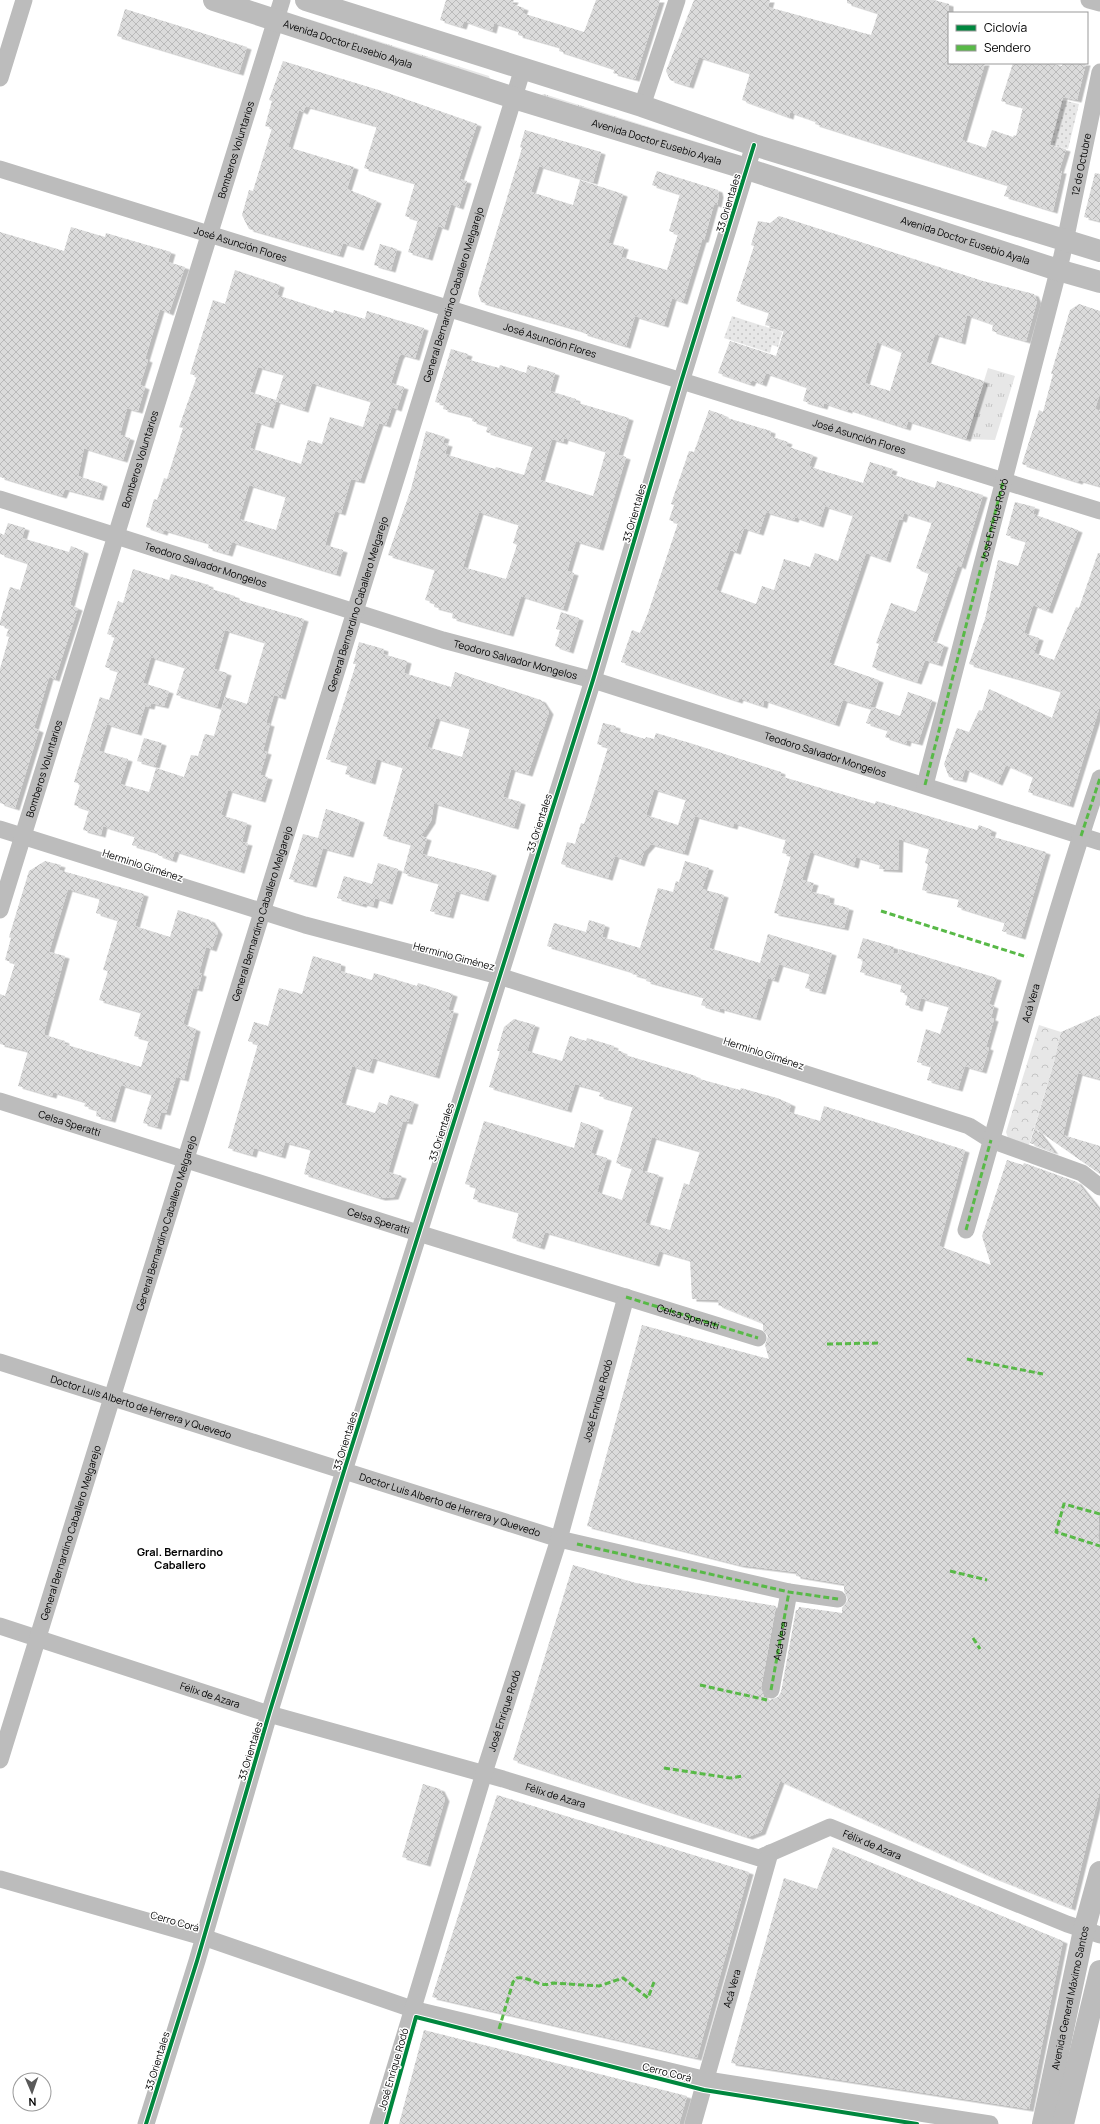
<svg xmlns="http://www.w3.org/2000/svg" width="1100" height="2124" font-family="Manrope,sans-serif">
<style>
.grass{fill:url(#grass-tufts)}
.park{fill:url(#park-crowns)}
.garden{fill:url(#garden-dots)}
.building{fill:url(#building-cross-hatch);fill-rule:evenodd;filter:url(#shadow)}
.lines{fill:none;stroke-linecap:round;stroke-linejoin:round}
.minor{stroke:#bcbcbc;stroke-width:17}
.major{stroke:#bcbcbc;stroke-width:22}
.highway{stroke:#bcbcbc;stroke-width:22}
.quiet{stroke:#58b947;stroke-width:3;stroke-dasharray:6 3;stroke-linecap:butt}
.cycleway-casing{stroke:#fff;stroke-width:6}
.cycleway{stroke:#00873e;stroke-width:4}
.labels{text-anchor:middle;dominant-baseline:central;stroke-width:3;stroke-linejoin:round;paint-order:stroke}
.street-label{font-size:10px;fill:#000;stroke:#fff}
.neighbourhood-label{font-size:11px;font-weight:bold;fill:#000;stroke:#fff}
</style>
<defs>
<pattern id="grass-tufts" width="24" height="20" patternUnits="userSpaceOnUse"><rect width="24" height="20" fill="#e7e7e7"/><path d="M3 7l-1-3M5 7V3M7 7l1-3M15 17l-1-3M17 17v-4M19 17l1-3" fill="none" stroke="#c4c4c4"/></pattern>
<pattern id="park-crowns" width="20" height="18" patternUnits="userSpaceOnUse"><rect width="20" height="18" fill="#e7e7e7"/><path d="M2 6a3 3 0 1 1 6 0M12 15a3 3 0 1 1 6 0" fill="none" stroke="#c4c4c4"/></pattern>
<pattern id="garden-dots" width="8" height="8" patternUnits="userSpaceOnUse"><rect width="8" height="8" fill="#e7e7e7"/><path d="M2 2h.1M6 6h.1" fill="none" stroke="#c4c4c4" stroke-width="1.8" stroke-linecap="round"/></pattern>
<pattern id="building-cross-hatch" width="8" height="8" patternUnits="userSpaceOnUse"><rect width="8" height="8" fill="#dbdbdb"/><path d="M0 0l8 8M0 8l8-8" fill="none" stroke="#bababa"/></pattern>
<filter id="shadow"><feDropShadow dx="4.5" dy="2.5" stdDeviation="0" flood-color="#0004"/></filter>
</defs>
<rect width="100%" height="100%" fill="#fff"/>
<path class="grass" d="M302 17 489 76 490 79Z
M544 94 726 151 542 95Z
M988 368 1015 376 995 440 966 439Z"/>
<path class="park" d="M1039 1025 1061 1032 1053 1066 1029 1145 1008 1138 1006 1132Z"/>
<path class="garden" d="M1062 100 1079 104 1068 149 1038 142Z
M732 316 782 332 778 347 772 345 770 353 724 338Z"/>
<path class="building" d="M446 0H514L512 4 524 8 522 13 584 32 596 0H660L635 79 613 73 615 69 559 51 560 47 518 35 519 31 494 23 492 31 464 21 462 27 440 20Z
M694 0H770L768 7 871 35 878 13 847 3V0H934L949 4V63H985L962 140 986 148 992 130 1013 137 1014 135 1016 136 1023 107 1001 101 1013 63H1050L1062 66 1063 63H1086L1077 100 1063 97 1050 145 1066 149 1059 171H1062L1053 211 1004 196 1008 185 815 124 816 121 790 112 789 117 742 100 750 73 699 57 689 86 670 80 666 71Z
M125 9 247 47 239 73 117 36Z
M283 61 382 91 477 124 459 179 467 181 459 207 451 204 444 228 438 226 428 258 408 252 418 220 405 216 415 183 364 168 377 126 306 106 303 112 299 110 288 147 354 167 347 189 377 201 359 248 343 243 339 255 249 229 242 215 249 190 253 191 272 128 265 126 272 101 269 100Z
M525 130 601 152 593 182 539 166 531 192 573 205 580 180 623 194 608 243 624 247 621 257 667 270 678 234 669 231 680 194 652 185 657 171 718 190 719 195 717 205 714 204 704 240H702L683 302 672 298 664 325 635 316 626 346 583 333V331L481 302 478 293 517 165 522 148 520 147Z
M1095 173 1100 174V221L1084 217Z
M779 216 983 281 1034 294 1037 301 1026 341 992 331 993 324 967 315 961 342 935 334 926 362 984 381 966 439 908 421 906 428 848 409V411L824 403 823 407 803 401 807 387 766 373 762 384 752 380 750 384 718 373 730 341 776 356 784 330 765 325 769 312 736 301 754 246 751 245 758 221 770 223ZM877 342 902 352 890 391 865 383Z
M71 227 105 237 106 233 171 252 168 262 185 267 169 313 160 309 145 359 148 360 140 385 145 387 138 411 127 408 120 435 130 438 123 460 84 448 78 476 103 484 99 498 65 489 62 496 0 477V232L64 251Z
M380 244 397 249 391 270 374 265Z
M235 270 280 285 277 295 333 313 334 310 365 319 367 311 424 328 415 358 401 354 399 357 391 383 404 387 397 409 392 407 386 425 379 423 360 481 351 479 341 513 335 511 325 545 343 550 336 574 232 542 228 554 208 548 209 543 164 530 163 533 146 527 154 499 157 500 164 478 167 479 183 428 179 427 197 376 190 374 213 300 225 304ZM258 367 284 374 276 400 250 392ZM312 383 371 401 363 427 330 417 322 444 308 440 301 464 250 448 257 422 269 426 276 401 304 410ZM249 485 286 496 276 530 239 519Z
M1079 304 1100 311V393L1095 409 1100 411V486L1079 480 1078 482 1022 464 1039 410 1043 412 1053 374H1051L1070 310Z
M451 349 468 354 466 359 499 368 500 365 526 373 528 365 555 373 550 391 576 399 575 402 629 418 618 455 564 438 563 442 552 439 540 480 593 496 606 451 626 457 599 548 576 541 567 571 574 573 563 609 521 596 509 634 452 618 453 612 434 607 435 603 425 600 435 569 388 555 411 489 426 431 445 437 443 443 448 444 445 454 495 469 496 467 524 475 533 446 486 432 488 426 472 421 473 417 443 409 444 404 435 402ZM479 512 519 524 513 543 517 545 506 579 463 567Z
M709 410 724 415V417L771 431 770 436 788 442 786 446 813 455 809 466 820 470 863 483 870 462 893 469 891 474 935 488 937 481 983 495 961 567 958 565 932 641 944 645 938 664 925 660 917 682 872 667 879 644 876 643 891 603 916 612 929 573 916 568 932 522 904 513 902 520 899 519 886 560 866 553 829 663 879 680 870 708 843 700 835 724 764 700 763 706 739 698 738 701 621 662 632 630 640 633 648 613 678 523 669 520 674 505 671 504 689 451 694 452ZM825 506 853 515 838 561 815 553 810 567 784 559 774 590 762 586 756 604 716 590 730 550 736 552 744 528 759 533 766 512 794 520 795 517 819 525Z
M1015 502 1035 507 1033 514 1078 530 1048 611 1033 605 1024 633 1039 638 1034 653 1054 660 1076 607 1079 608 1098 553H1100V706L1069 805 1028 792 1033 777 1006 765 998 783 965 769 962 780 949 777 944 764 957 728 969 732 979 710 982 711 989 689 1052 718 1061 691 969 664 985 619 998 560 1018 566 1026 541 1006 535Z
M8 523 25 528 22 538 69 552 71 546 84 551 70 605 78 608 55 679 49 677 34 728 39 730 15 808 0 803V669L9 637 6 636 9 628 0 625V622L10 587 20 590 28 563 0 554V533L4 535Z
M133 569 169 580 171 574 209 585 208 588 235 596V599L304 619 281 697 274 695 266 723 270 724 263 751 267 752 260 775 268 777 261 800 228 790 221 815 247 823 242 842 248 843 240 871 175 851 172 860 158 855 159 853 132 845 135 836 103 826 101 835 83 830 89 810 74 805 80 784 74 782 100 697 109 700 118 671 105 667 115 636 107 634 118 601 123 603ZM225 630 265 642 247 704 225 697 214 736 205 734 198 756 191 755 184 777 156 768 149 792 120 784 128 759 99 751 107 724 137 733 145 706 150 707 151 703 164 706 169 691 143 683 151 657 185 667 176 695 217 707 227 673 214 669Z
M561 612 579 618 569 651 555 646 560 630 556 629Z
M359 642 384 649 383 654 407 661 404 673 451 687 455 672 541 700 549 712 528 774 511 769 503 797 521 802 514 827 434 803 431 821 421 836 427 838 422 854 492 873 484 899 456 891 449 916 430 911 439 883 403 873 411 844 383 836 403 767 377 759 371 782 345 774 348 765 326 759 356 664H353ZM436 718 470 728 462 757 427 747Z
M908 692 932 700 918 743 907 740 906 744 885 737 888 730 866 723 872 707 900 716Z
M603 723 616 726 615 730 645 739 646 737 654 739 656 733 690 743 781 772 780 776 875 804 876 801 977 830 979 825 992 830 990 836 1046 852 1021 937 1002 931 1005 922 957 907 959 898 922 890 928 864 925 863 929 848 899 839 898 870 879 869 880 864 856 857 854 866 810 852 802 880 814 883 811 892 830 896 829 903 849 908 844 928 774 913 791 855 782 853 786 839 734 823 733 827 695 816 684 853 651 844 644 852 640 864 615 856 608 878 561 864 567 842 575 844 581 823 584 824 592 800 608 747 597 744ZM654 789 686 799 678 825 646 815Z
M144 738 162 743 155 766 137 761Z
M326 809 360 820 349 855 323 848 312 885 289 879 303 834 318 838Z
M45 861 61 865 59 870 144 894 135 926 170 937 178 910 210 920 218 932 212 949 206 947 199 973 202 974 198 989 193 988 183 1024 196 1029 184 1079 176 1077 166 1113 161 1112 157 1127 143 1123 152 1094 121 1085 111 1120 96 1116 97 1110 84 1106 86 1102 53 1092 52 1096 18 1086 28 1051 0 1044V994L5 996 15 963 5 960 11 938 9 937 29 871ZM68 889 100 898 96 913 118 920 103 970 108 971 99 1000 141 1012 134 1036 149 1040 141 1067 64 1044 65 1041 45 1035 44 1033 65 956 49 952Z
M685 861 709 868 702 889 724 895 709 948 760 963 768 934 832 953 821 992 805 988 810 973 779 964 774 980 768 978 756 1018 720 1008V1011L701 1005 704 997 646 981 647 978 632 974 633 972 547 946 554 923 586 932 589 920 605 925 602 937 640 948 658 888 673 892 676 881 679 882Z
M378 863 398 869 388 902 375 898 373 906 363 903 362 905 337 898 344 876 372 884Z
M863 938 894 947 893 953 898 954 899 949 997 978 989 1004 994 1006 991 1018 994 1019 986 1047 989 1048 982 1071 965 1066 958 1089 927 1080 931 1066 917 1062 926 1029 940 1034 949 1006 921 998 918 1009 905 1005 908 994 900 992 902 984 860 972 863 960 857 958Z
M313 956 341 964 340 971 372 980 374 973 417 986 418 983 453 994 448 1010 454 1011 435 1076 373 1058 369 1071 352 1066 341 1103 375 1113 379 1102 387 1105 390 1095 414 1102 408 1122 403 1121 388 1172 402 1176 394 1197 381 1198 304 1174 311 1149 285 1142 281 1156 254 1148 252 1155 228 1148 258 1044 248 1041 254 1022 268 1026 279 988 302 994Z
M1100 1015V1079L1078 1073 1063 1135 1100 1146V1174L1036 1129 1054 1152 1030 1143 1053 1066 1061 1032Z
M514 1019 535 1025 527 1051 562 1061 570 1036 586 1041 587 1038 614 1046 613 1049 623 1052 622 1054 696 1076V1078L740 1090 741 1088 777 1098 791 1104 789 1112 820 1121 824 1106 965 1150 939 1246 991 1265 982 1236 1007 1160 1023 1165 1024 1163 1077 1182 1100 1211V1498L1098 1536 1100 1548V1790L1071 1908 990 1876 780 1781 761 1832 748 1837 513 1760 573 1565 636 1583 776 1606 761 1688 764 1697 770 1700 778 1697 781 1692 796 1610H798L799 1607 842 1613V1608L848 1600 844 1591V1584L796 1576V1572L740 1565 587 1526 642 1325 769 1359 765 1345 768 1336 763 1330V1323L718 1305 719 1300 692 1299 690 1260 659 1251 655 1264 545 1232 540 1247 512 1238 519 1212 473 1199 476 1187 465 1184 484 1121 574 1148 581 1122 599 1128 591 1153 607 1158 597 1192 622 1200 632 1168 659 1175 645 1223 670 1230 684 1183 689 1185 700 1151 652 1137 642 1171 616 1163 633 1106 599 1096 601 1091 575 1084 567 1110 489 1087 500 1051H497L504 1027Z
M423 1784 440 1789 445 1799 426 1864 402 1857Z
M497 1795 749 1872 697 2058 432 1997Z
M833 1847 1063 1941 1029 2109 731 2063 784 1878 817 1889Z
M424 2030 687 2096 679 2124H399Z"/>
<g class="lines">
<g class="minor">
<path d="M1089 0 1100 3"/>
<path d="M0 78 24 0"/>
<path d="M642 106 677 0"/>
<path id="s1" d="M0 169 1100 511"/>
<path id="s2" d="M0 499 443 640 593 680 1100 842"/>
<path id="s3" d="M925 785 1062 256 1100 72"/>
<path d="M0 829 305 925 499 976 969 1126 991 1140 1082 1173 1100 1187"/>
<path id="s4" d="M0 910 282 0"/>
<path id="s5" d="M0 1101 418 1233 758 1338"/>
<path id="s6" d="M966 1230C1009 1079 1050 927 1100 778"/>
<path id="s7" d="M0 1362 559 1539 789 1592 838 1599"/>
<path id="s8" d="M0 1626 269 1714 503 1779 759 1858 830 1827 1067 1924 1100 1935"/>
<path id="s9" d="M771 1690 789 1592"/>
<path id="s10" d="M0 1760 523 68"/>
<path d="M0 1879 203 1937 412 2009 707 2080 990 2124"/>
<path d="M146 2124 197 1961 269 1714 344 1471 593 680 681 382 754 145"/>
<path id="s11" d="M378 2124 484 1773 559 1539 626 1297"/>
<path id="s12" d="M693 2124 770 1853"/>
</g>
<g class="major">
<path id="s13" d="M1043 2124 1084 1930 1100 1872"/>
<path d="M1063 2124 1100 1971"/>
</g>
<g class="highway">
<path id="s14" d="M214 0 514 98 747 169 1058 270 1100 282"/>
<path d="M306 0 642 106 754 145 1100 251"/>
</g>
<path class="quiet" d="M925 785 1003 482
M1081 836 1100 778
M881 911 1027 957
M966 1230 991 1140
M626 1297 758 1338
M827 1344 879 1343
M967 1359 1043 1374
M1100 1514 1064 1504 1056 1532 1100 1546
M577 1544 789 1592 838 1599
M950 1571 987 1580
M973 1638 980 1649
M700 1685 767 1700
M771 1690 789 1592
M664 1768 730 1778 743 1776
M499 2029 513 1982 517 1978C531 1976 539 1989 553 1983L599 1986 623 1978 648 1998 654 1982"/>
<g class="cycleway-casing">
<path id="cycleway" d="M146 2124 197 1961 269 1714 344 1471 593 680 681 382 754 145
M386 2124 416 2017 704 2090 917 2124"/>
</g>
<use href="#cycleway" class="cycleway"/>
</g>
<g class="labels">
<g class="street-label">
<text stroke="none"><textPath href="#s14" startOffset="141">Avenida Doctor Eusebio Ayala</textPath></text>
<text stroke="none"><textPath href="#s14" startOffset="465">Avenida Doctor Eusebio Ayala</textPath></text>
<text stroke="none"><textPath href="#s4" startOffset="796">Bomberos Voluntarios</textPath></text>
<text stroke="none"><textPath href="#s3" startOffset="640">12 de Octubre</textPath></text>
<text transform="translate(728 203) rotate(-73)">33 Orientales</text>
<text stroke="none"><textPath href="#s14" startOffset="789">Avenida Doctor Eusebio Ayala</textPath></text>
<text stroke="none"><textPath href="#s1" startOffset="252">José Asunción Flores</textPath></text>
<text stroke="none"><textPath href="#s10" startOffset="1534">General Bernardino Caballero Melgarejo</textPath></text>
<text stroke="none"><textPath href="#s1" startOffset="576">José Asunción Flores</textPath></text>
<text stroke="none"><textPath href="#s1" startOffset="900">José Asunción Flores</textPath></text>
<text stroke="none"><textPath href="#s4" startOffset="472">Bomberos Voluntarios</textPath></text>
<text transform="translate(634 513) rotate(-74)">33 Orientales</text>
<text stroke="none"><textPath href="#s3" startOffset="274">José Enrique Rodó</textPath></text>
<text stroke="none"><textPath href="#s2" startOffset="216">Teodoro Salvador Mongelos</textPath></text>
<text stroke="none"><textPath href="#s10" startOffset="1210">General Bernardino Caballero Melgarejo</textPath></text>
<text stroke="none"><textPath href="#s2" startOffset="540">Teodoro Salvador Mongelos</textPath></text>
<text stroke="none"><textPath href="#s2" startOffset="864">Teodoro Salvador Mongelos</textPath></text>
<text stroke="none"><textPath href="#s4" startOffset="148">Bomberos Voluntarios</textPath></text>
<text transform="translate(539 823) rotate(-72)">33 Orientales</text>
<text transform="translate(143 865) rotate(18)">Herminio Giménez</text>
<text stroke="none"><textPath href="#s10" startOffset="886">General Bernardino Caballero Melgarejo</textPath></text>
<text transform="translate(454 956) rotate(15)">Herminio Giménez</text>
<text stroke="none"><textPath href="#s6" startOffset="236">Acá Vera</textPath></text>
<text transform="translate(764 1053) rotate(18)">Herminio Giménez</text>
<text stroke="none"><textPath href="#s5" startOffset="73">Celsa Speratti</textPath></text>
<text transform="translate(441 1132) rotate(-72)">33 Orientales</text>
<text stroke="none"><textPath href="#s5" startOffset="397">Celsa Speratti</textPath></text>
<text stroke="none"><textPath href="#s10" startOffset="562">General Bernardino Caballero Melgarejo</textPath></text>
<text stroke="none"><textPath href="#s5" startOffset="721">Celsa Speratti</textPath></text>
<text stroke="none"><textPath href="#s11" startOffset="756">José Enrique Rodó</textPath></text>
<text stroke="none"><textPath href="#s7" startOffset="148">Doctor Luis Alberto de Herrera y Quevedo</textPath></text>
<text transform="translate(345 1441) rotate(-73)">33 Orientales</text>
<text stroke="none"><textPath href="#s7" startOffset="472">Doctor Luis Alberto de Herrera y Quevedo</textPath></text>
<text stroke="none"><textPath href="#s10" startOffset="238">General Bernardino Caballero Melgarejo</textPath></text>
<text stroke="none"><textPath href="#s9" startOffset="50">Acá Vera</textPath></text>
<text stroke="none"><textPath href="#s8" startOffset="221">Félix de Azara</textPath></text>
<text stroke="none"><textPath href="#s11" startOffset="432">José Enrique Rodó</textPath></text>
<text transform="translate(250 1751) rotate(-73)">33 Orientales</text>
<text stroke="none"><textPath href="#s8" startOffset="581">Félix de Azara</textPath></text>
<text stroke="none"><textPath href="#s8" startOffset="917">Félix de Azara</textPath></text>
<text transform="translate(175 1921) rotate(16)">Cerro Corá</text>
<text stroke="none"><textPath href="#s12" startOffset="141">Acá Vera</textPath></text>
<text stroke="none"><textPath href="#s13" startOffset="129">Avenida General Máximo Santos</textPath></text>
<text transform="translate(157 2061) rotate(-73)">33 Orientales</text>
<text transform="translate(393 2069) rotate(-74)">José Enrique Rodó</text>
<text transform="translate(667 2072) rotate(14)">Cerro Corá</text>
</g>
<g class="neighbourhood-label">
<text x="180" y="1551">Gral. Bernardino<tspan x="180" dy="13">Caballero</tspan></text>
</g>
</g>
<rect x="948" y="12" width="140" height="52" fill="#ffffff" stroke="#999999"/>
<rect x="956" y="25" width="20" height="6" fill="#00873e" stroke="#999999"/>
<text x="984" y="32" font-size="12" fill="#000000">Ciclovía</text>
<rect x="956" y="45" width="20" height="6" fill="#58b947" stroke="#999999"/>
<text x="984" y="52" font-size="12" fill="#000000">Sendero</text>
<g transform="translate(32 2092) rotate(178)"><circle r="19" fill="#ffffff" stroke="#999999"/>
<path d="M0-3L7 15L0 10L-7 15Z" fill="#595959"/>
<text y="-6" font-size="11" font-weight="bold" text-anchor="middle" fill="#000000">N</text>
</g>
</svg>
